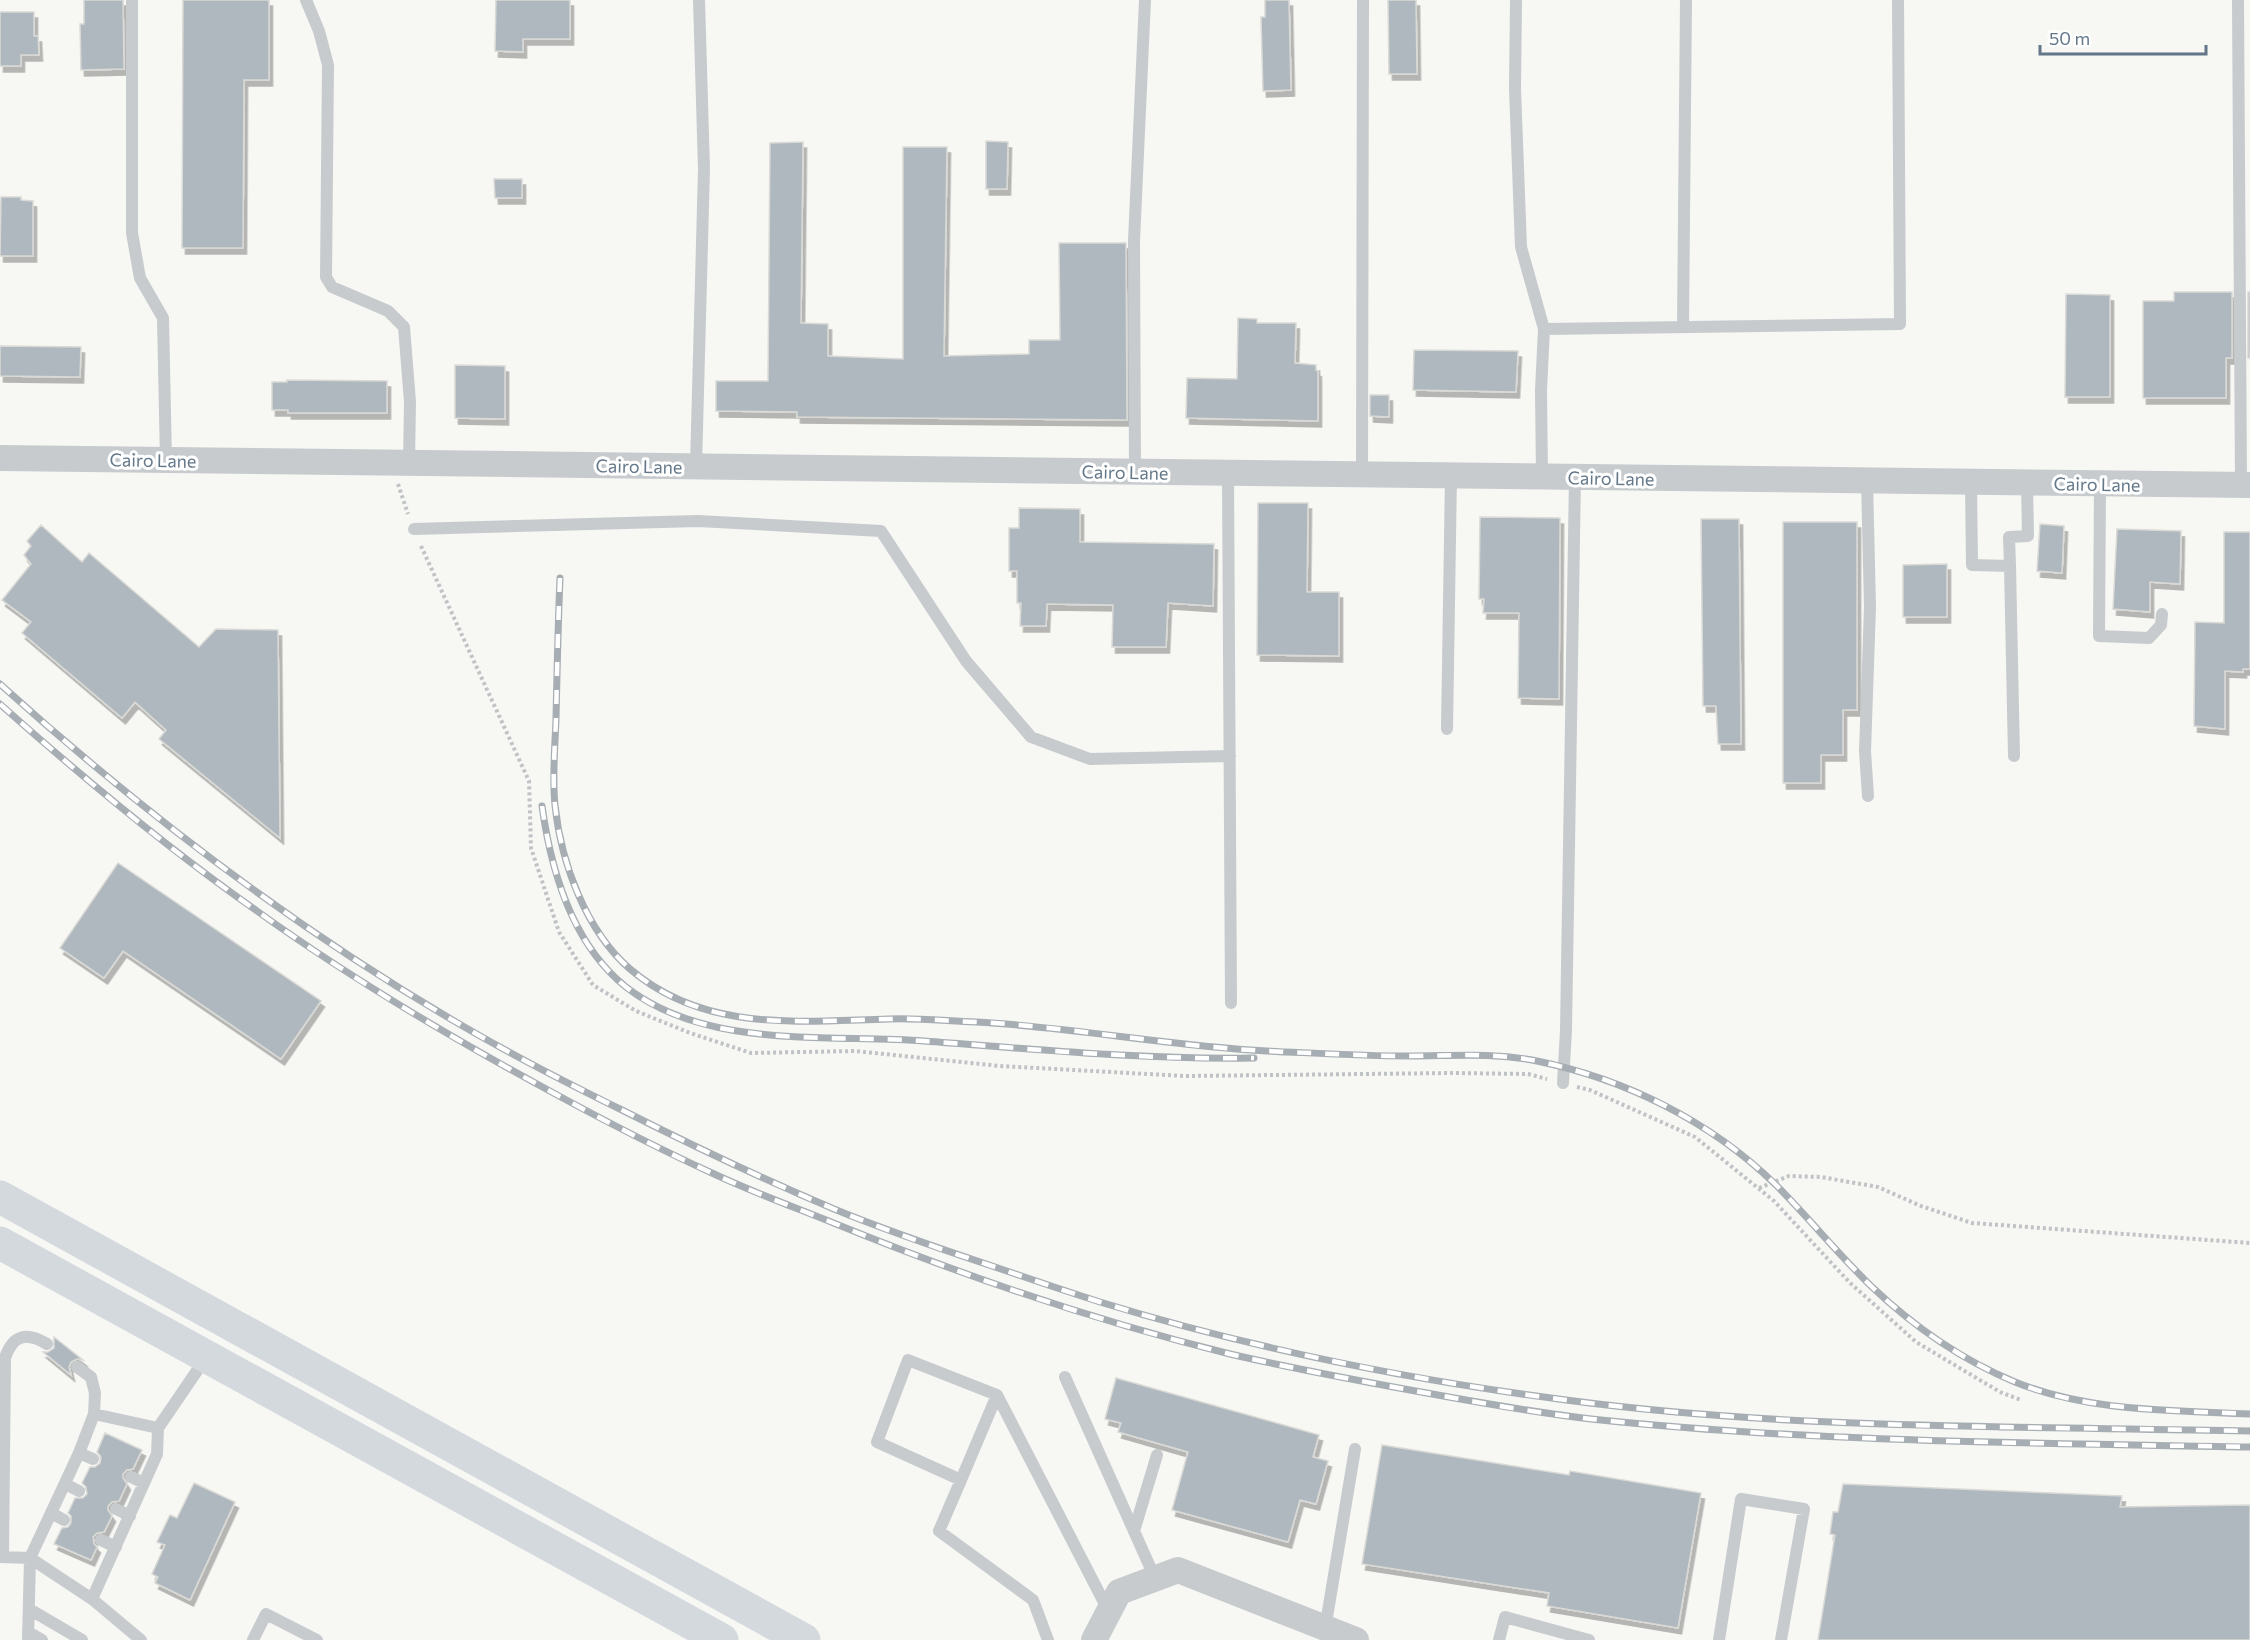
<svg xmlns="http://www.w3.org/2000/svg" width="2250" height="1640" font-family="Commissioner,sans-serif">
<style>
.building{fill:#afb8be;stroke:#d9d9d6;stroke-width:1.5;filter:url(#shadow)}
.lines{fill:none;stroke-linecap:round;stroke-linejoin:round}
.path{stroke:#c0c3c5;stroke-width:4;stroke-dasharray:3 3;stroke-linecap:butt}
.lane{stroke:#c7cbce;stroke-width:12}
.street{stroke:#c7cbce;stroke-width:26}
.primary{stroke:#d4d9de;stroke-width:33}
.rail-casing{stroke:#a6adb3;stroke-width:7}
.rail{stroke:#fff;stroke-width:4.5;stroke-dasharray:14;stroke-linecap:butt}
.labels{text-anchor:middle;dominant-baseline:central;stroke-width:6;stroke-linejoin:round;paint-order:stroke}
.street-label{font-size:18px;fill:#637788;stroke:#fff}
</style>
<defs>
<filter id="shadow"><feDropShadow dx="3.5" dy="6" stdDeviation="0" flood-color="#0004"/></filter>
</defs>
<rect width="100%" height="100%" fill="#f7f7f4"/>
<path class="building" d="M84 0H123L124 69 81 70 80 24H84Z
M183 0H269V80H244L243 248H182Z
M496 0H570V39H523V52L495 51Z
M1265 0H1289L1291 90 1263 91 1261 17H1265Z
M1388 0H1416L1417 74H1389Z
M0 12H34V36H38L39 55H21V66H0Z
M986 141 1008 142 1007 189H986Z
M803 142 801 323 828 324V356L903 359V147H947L944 356 1029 354V340H1060L1059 243H1126L1127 420 797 417V412L716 411V381H768L770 143Z
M494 179H522V198H495Z
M1 197H21V200L33 201V256H0Z
M2174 292H2232V358H2226V398H2143V301H2174Z
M2248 292H2250V358H2248Z
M2066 294 2110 295V397H2065Z
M1238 318 1257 319V323H1296L1295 363 1316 365V370L1318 371V421L1186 418 1187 378 1237 379Z
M0 346 81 347 80 377 0 376Z
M1414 350 1518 351 1516 392 1413 390Z
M455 365 505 366V419L455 418Z
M287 380 387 381V413H288V410H272V382H287Z
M1370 395H1389V417L1370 416Z
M1258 503H1308L1307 592H1339V656L1257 655Z
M1019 508 1080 509V542L1214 544 1213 606 1168 603 1166 647H1112L1113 605 1047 604 1046 626H1020L1021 603H1017V571H1009V528H1019Z
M1480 517 1560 518 1559 699 1518 698 1519 613H1483L1484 599H1479Z
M1701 519H1739L1741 744H1718L1716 706H1703Z
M1783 522H1857V710H1843V755H1821V783H1783Z
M2040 524 2064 526 2062 573 2037 571Z
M41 525 82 562 89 553 199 647 216 629 278 630 280 838 159 739 166 730 135 702 122 718 22 633 31 622 2 600 31 564 24 555 31 546 27 541Z
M2117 529 2181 531 2180 584 2150 582V612L2113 609Z
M2224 532H2250V669H2243V672L2225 671V729L2194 726 2195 622 2224 623Z
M1947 564V617H1903V565Z
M118 863 321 1001 281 1059 123 951 104 978 60 948Z
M54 1337 83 1360 77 1359 71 1362 69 1367 71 1375 43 1352H48L54 1348Z
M1116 1378 1319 1435 1313 1457 1328 1461 1316 1504 1300 1500 1288 1542 1172 1510 1188 1452 1118 1432 1121 1423 1105 1419Z
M105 1433 142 1450 133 1469 127 1470 123 1474V1478L127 1484 119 1501 112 1502 108 1506V1510L112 1516 104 1532 97 1533 93 1537 94 1544 97 1547 91 1560 54 1544 62 1528 68 1527 71 1523V1516L68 1513 75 1498H83L87 1494 86 1487 82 1483 90 1467H95L100 1463 101 1457 97 1452Z
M1382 1445 1569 1475 1570 1471 1701 1493 1678 1628 1547 1606 1549 1593 1362 1564Z
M194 1483 235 1502 190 1600 155 1583 158 1577 152 1574 165 1545 157 1542 170 1515 177 1518Z
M1843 1484 2122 1496 2120 1507 2250 1505V1640H1818L1835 1535 1830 1534 1833 1512H1838Z"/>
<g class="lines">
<path class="path" d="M398 484 408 514
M421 546 529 781 531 848 559 932 593 985 636 1011 690 1033 751 1053 855 1051 1000 1066 1185 1076 1453 1073 1528 1074 1547 1079
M1577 1087 1590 1090 1695 1137 1774 1201 1850 1283 1916 1342 2000 1392 2021 1400
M1759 1188 1789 1176 1821 1177 1878 1187 1921 1206 1972 1223 2250 1243"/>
<path class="lane" d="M132 0V233L140 278 163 318 166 460
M306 0 319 31 328 65 326 277 332 287 388 311 404 327 410 402 409 463
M1516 0 1515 89 1521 247 1544 329
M2238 0 2241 485
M1683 327 1686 0
M696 466 704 169 699 0
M1135 472 1134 241 1145 0
M1228 473 1231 1003
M1362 474 1363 0
M1542 477 1541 390 1544 329 1900 324 1898 0
M1867 481 1870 607 1865 751 1868 796
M1971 482 1972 565 2010 566 2014 756
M2100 483 2099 636 2149 638 2161 625 2162 614
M414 529 698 521 881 531 966 661 1031 737 1090 759 1230 756
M2010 566 2009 537 2028 536 2027 483
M1447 729 1451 475
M1563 1083 1566 1030 1575 477
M77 1367 91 1377 95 1393 94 1414
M1065 1377 1155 1578
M997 1395 961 1480 877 1442 908 1360 997 1395 1108 1610
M79 1453 93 1459
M131 1477 144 1483
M961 1480 939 1531 1033 1600 1048 1640
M65 1484 79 1491
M116 1509 130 1516
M51 1513 64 1520
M1134 1531 1157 1455
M101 1540 116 1547
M0 1557 30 1558 79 1453 94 1414 158 1428
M3 1557 5 1358C13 1334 27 1332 47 1344
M30 1558 92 1599
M29 1609 82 1640
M1325 1629 1355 1449
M28 1632 42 1640
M28 1640 30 1558
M141 1640 92 1599 157 1454 158 1428 205 1359
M253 1640 266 1614 317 1640
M1499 1640 1505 1617 1589 1640
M1719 1640 1741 1499 1804 1509 1781 1640"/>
<path class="street" d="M0 458 2250 485
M1094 1640 1119 1592 1178 1570 1356 1640"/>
<path class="primary" d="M0 1197 804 1640
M0 1243 722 1640"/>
<g class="rail-casing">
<path id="rail" d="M560 578C558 625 557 672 556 719 555 747 552 777 555 805 561 863 586 931 630 969 705 1033 799 1021 889 1019 918 1018 947 1021 976 1022 1073 1027 1169 1046 1267 1051 1314 1053 1361 1056 1408 1056 1453 1056 1492 1052 1537 1061 1625 1079 1710 1121 1775 1184 1808 1217 1838 1254 1871 1286 1913 1326 1962 1360 2015 1382 2089 1412 2171 1410 2250 1414
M0 684C142 812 296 929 461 1025 514 1056 569 1084 624 1111 693 1146 763 1179 834 1209 887 1231 941 1249 995 1267 1030 1279 1065 1291 1100 1302 1250 1348 1411 1380 1566 1400 1793 1430 2022 1426 2250 1431
M0 704C82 777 167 848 257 911 353 980 455 1040 559 1096 609 1123 659 1149 712 1173 752 1192 794 1207 836 1224 964 1276 1096 1321 1230 1354 1290 1368 1350 1379 1410 1390 1470 1401 1530 1412 1591 1419 1810 1442 2030 1443 2250 1447
M542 806C551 871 572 944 626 987 707 1050 828 1034 924 1041 1034 1049 1143 1060 1254 1058"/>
</g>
<use href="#rail" class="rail"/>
</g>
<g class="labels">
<g class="street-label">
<text transform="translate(153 460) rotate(1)">Cairo Lane</text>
<text transform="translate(639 466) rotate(1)">Cairo Lane</text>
<text transform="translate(1125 472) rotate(1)">Cairo Lane</text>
<text transform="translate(1611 478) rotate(1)">Cairo Lane</text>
<text transform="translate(2097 484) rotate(1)">Cairo Lane</text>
</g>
</g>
<path d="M2040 45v9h166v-9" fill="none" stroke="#637788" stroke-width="3"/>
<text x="2049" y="45" font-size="18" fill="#637788" stroke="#ffffff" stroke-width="4.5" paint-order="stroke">50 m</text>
</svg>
